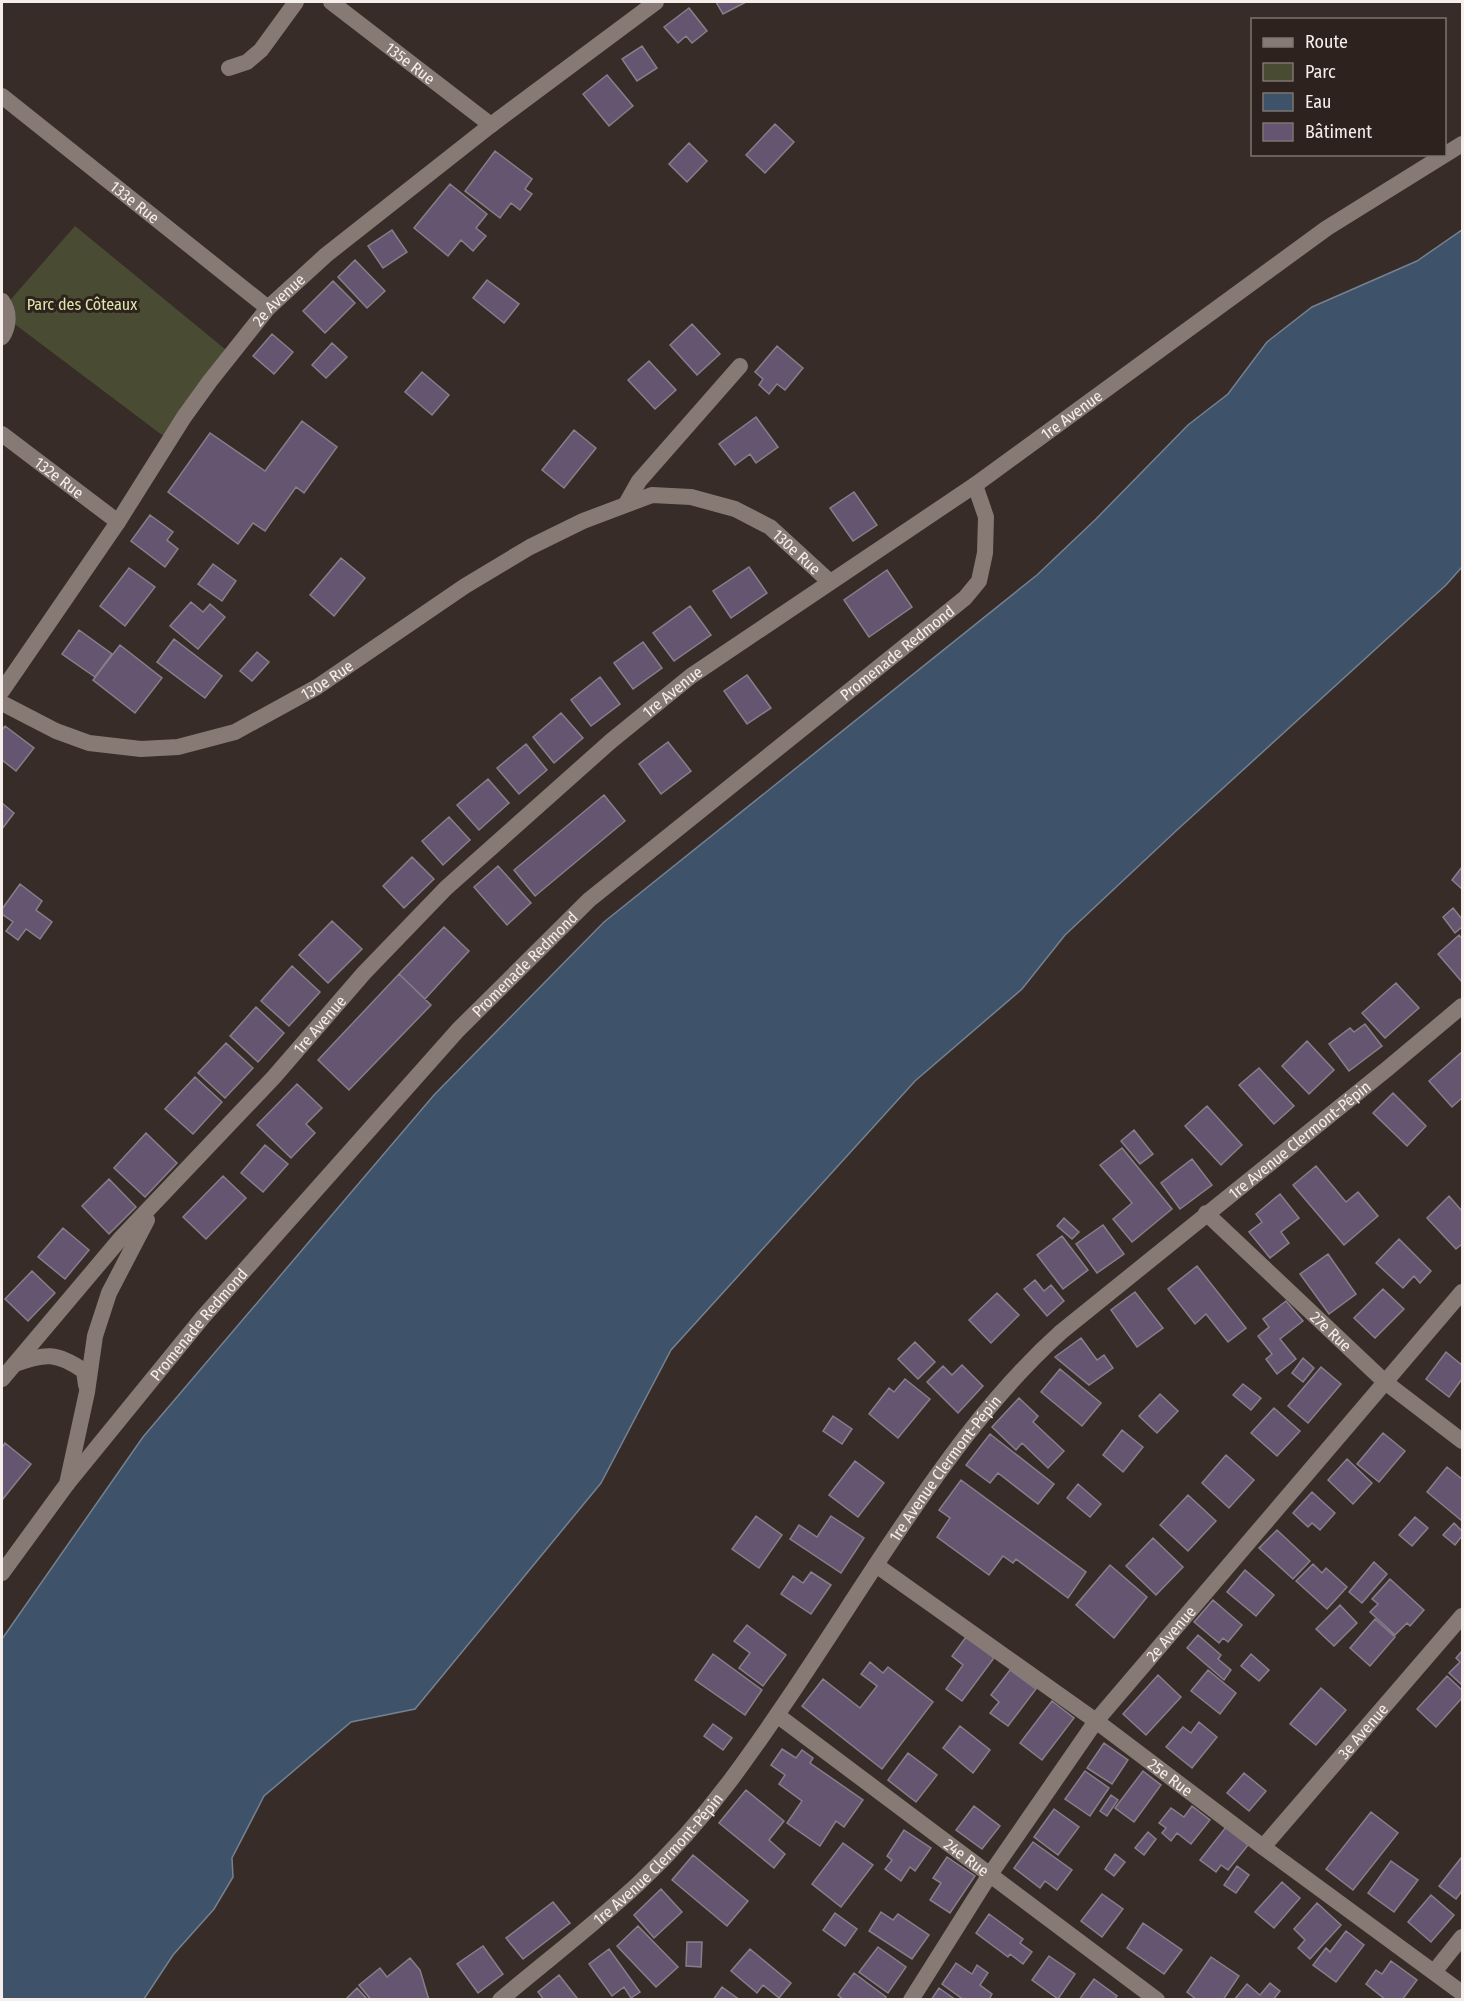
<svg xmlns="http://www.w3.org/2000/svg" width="1464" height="2001" font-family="'Fira Sans Condensed',sans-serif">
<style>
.green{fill:#494c32}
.water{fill:#3e526a;stroke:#758191;stroke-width:1.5}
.building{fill:#665570;stroke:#867f8a;stroke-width:1.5}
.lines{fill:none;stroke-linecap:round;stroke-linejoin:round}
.minor{stroke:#877a75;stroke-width:16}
.tertiary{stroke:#877a75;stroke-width:16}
.labels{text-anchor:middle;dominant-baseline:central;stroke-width:6;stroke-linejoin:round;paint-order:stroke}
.street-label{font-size:16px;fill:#f6eeeb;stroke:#2d221e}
.park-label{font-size:16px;fill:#dfe6ab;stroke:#2d221e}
</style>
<rect width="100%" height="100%" fill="#372c28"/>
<path class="green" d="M75 226 231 354 170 441 8 319 5 306Z"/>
<path class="water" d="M1462 230V567L1446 585 1177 830 1065 935 1022 989 915 1081 671 1350 601 1483 415 1709 351 1722 264 1796 232 1858 233 1877 214 1909 173 1955 144 1999H2V1639L143 1437 434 1095 604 922 1037 575 1096 519 1188 425 1228 394 1267 342 1312 307 1417 261Z"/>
<path class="building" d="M716 2H746L723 14Z
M689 8 707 31 692 43 686 36 678 43 664 27Z
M642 46 657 68 637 81 622 59Z
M607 75 633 106 609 126 583 94Z
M775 124 794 142 765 173 746 155Z
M689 143 707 161 687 182 669 164Z
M495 151 532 179 525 189 532 194 520 210 511 203 500 218 465 191Z
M450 184 487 214 476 228 486 236 473 251 461 240 448 256 414 228Z
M392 230 407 252 383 268 368 246Z
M355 260 385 291 367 308 338 277Z
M487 280 519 304 504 323 473 298Z
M333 281 355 303 325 333 303 311Z
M692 324 720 354 697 375 670 345Z
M272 334 293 352 274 374 253 356Z
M332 343 347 357 326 378 312 365Z
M777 346 803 368 785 390 777 384 769 394 759 385 763 379 755 372Z
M649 361 676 390 655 409 628 380Z
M422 372 449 395 432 415 405 392Z
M756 417 778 447 756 463 750 454 735 465 719 444Z
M302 421 337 447 304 493 296 487 265 531 253 523 238 544 168 492 210 433 265 471Z
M574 430 596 448 564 488 542 470Z
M854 492 877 525 853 541 830 508Z
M150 515 173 532 167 540 178 549 165 567 131 541Z
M341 558 365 578 334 616 310 595Z
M213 564 236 581 222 601 198 584Z
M749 567 767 593 731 618 713 591Z
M129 568 155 587 125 626 100 606Z
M887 570 912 607 869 637 844 600Z
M191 602 203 612 210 604 225 617 198 649 170 626Z
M690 606 711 635 674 661 653 633Z
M79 630 112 654 95 677 62 654Z
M174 639 222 676 205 698 157 662Z
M643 642 662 668 633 689 614 663Z
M120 645 162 678 135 713 93 680Z
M257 652 269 662 252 681 240 671Z
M747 675 771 708 747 724 724 691Z
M600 677 620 704 591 726 571 700Z
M561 713 583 738 554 763 533 737Z
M5 726 34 748 16 771 2 760V730Z
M668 742 691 771 661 794 639 764Z
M526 744 547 770 519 794 497 768Z
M488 779 509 803 479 830 457 805Z
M604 795 625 821 535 896 514 870Z
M2 803 14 813 2 829Z
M449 817 470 840 443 865 422 841Z
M412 857 434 879 404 908 383 886Z
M498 866 531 903 507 925 474 887Z
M1462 867V889L1452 880Z
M20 884 42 901 36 910 52 922 40 939 26 929 18 940 6 931 13 922 2 914V909Z
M1453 908 1462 919V927L1455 933 1443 917Z
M332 921 362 949 328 983 299 955Z
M444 927 469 951 425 999 399 974Z
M1459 935 1462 939V982L1438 954Z
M292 966 320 992 289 1026 261 1001Z
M399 974 431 1005 349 1090 318 1060Z
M1396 983 1419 1008 1385 1038 1362 1013Z
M256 1007 284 1033 258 1062 230 1036Z
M1365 1024 1382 1046 1349 1071 1329 1044 1350 1028 1354 1032Z
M1307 1041 1334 1070 1309 1094 1282 1066Z
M226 1043 253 1068 225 1098 198 1073Z
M1462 1052V1098L1452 1107 1429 1081Z
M1259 1068 1294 1106 1274 1124 1239 1085Z
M195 1077 222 1102 193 1134 165 1109Z
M297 1084 322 1108 306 1124 315 1133 291 1158 257 1125Z
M1393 1093 1426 1126 1407 1146 1373 1113Z
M1207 1106 1242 1145 1221 1165 1185 1126Z
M1134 1130 1153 1154 1140 1164 1121 1141Z
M146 1133 177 1163 145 1197 114 1168Z
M265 1145 288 1164 263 1192 241 1173Z
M1122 1148 1172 1209 1132 1242 1113 1219 1132 1203 1100 1165Z
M1192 1159 1212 1185 1180 1209 1161 1183Z
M1316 1166 1346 1202 1358 1192 1378 1216 1344 1245 1293 1185Z
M223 1176 246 1198 206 1239 183 1217Z
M109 1179 136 1207 109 1234 82 1206Z
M1280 1194 1299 1218 1281 1232 1289 1243 1270 1258 1249 1232 1262 1222 1256 1214Z
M1449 1196 1462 1211V1244L1456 1249 1427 1218Z
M1064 1218 1079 1232 1072 1239 1057 1226Z
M1103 1225 1124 1254 1097 1273 1076 1244Z
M63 1228 89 1250 65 1279 38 1257Z
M1062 1236 1088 1270 1063 1289 1037 1255Z
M1399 1239 1431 1271 1420 1283 1414 1276 1403 1288 1376 1263Z
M1328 1254 1356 1294 1329 1314 1300 1274Z
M1197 1266 1246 1328 1228 1342 1206 1314 1195 1324 1168 1289Z
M32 1271 55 1293 28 1321 5 1299Z
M1035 1280 1044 1291 1051 1285 1064 1301 1047 1316 1024 1289Z
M1383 1289 1404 1309 1375 1338 1354 1318Z
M1135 1292 1163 1328 1137 1347 1111 1310Z
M997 1293 1019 1315 991 1343 969 1320Z
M1286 1301 1303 1321 1280 1339 1296 1359 1277 1374 1266 1359 1272 1354 1258 1336 1269 1327 1263 1319Z
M1081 1338 1097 1360 1104 1355 1113 1368 1089 1385 1055 1357Z
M915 1342 935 1362 918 1379 898 1359Z
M1446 1352 1462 1365V1379L1449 1397 1426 1379Z
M1303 1358 1314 1368 1303 1382 1292 1373Z
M962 1365 983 1386 958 1413 927 1382 943 1366 952 1375Z
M1321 1367 1341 1384 1308 1423 1288 1406Z
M1060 1369 1101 1403 1082 1426 1041 1392Z
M905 1379 930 1399 898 1438 869 1414 889 1388 894 1392Z
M1243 1384 1261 1398 1251 1410 1233 1395Z
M1160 1394 1178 1411 1157 1433 1139 1416Z
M1019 1398 1038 1416 1033 1422 1064 1451 1048 1468 1022 1443 1016 1450 992 1427Z
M1274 1408 1300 1431 1277 1456 1251 1433Z
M833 1416 852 1429 842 1444 823 1431Z
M1122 1430 1143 1447 1123 1472 1103 1455Z
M1383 1433 1405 1451 1379 1482 1357 1464Z
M990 1434 1054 1484 1038 1504 998 1473 990 1483 966 1465Z
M5 1443 31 1464 2 1500V1448Z
M1226 1455 1254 1480 1229 1508 1202 1483Z
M1347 1459 1372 1483 1353 1504 1328 1480Z
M855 1461 884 1483 858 1517 829 1495Z
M1447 1467 1462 1479V1521L1427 1492Z
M961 1480 1086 1572 1068 1598 1016 1559 1013 1563 1003 1556 989 1575 937 1537 950 1518 939 1510Z
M1078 1484 1101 1504 1090 1517 1067 1498Z
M1312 1492 1335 1513 1320 1530 1312 1523 1308 1527 1293 1513Z
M1188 1495 1216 1521 1188 1551 1160 1525Z
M756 1516 782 1535 759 1568 732 1549Z
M831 1516 864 1538 841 1573 790 1539 799 1525 817 1537Z
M1415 1517 1428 1528 1412 1546 1399 1535Z
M1454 1523 1462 1531V1536L1455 1545 1443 1535Z
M1277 1530 1310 1561 1293 1579 1259 1548Z
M1153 1538 1183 1567 1156 1595 1126 1566Z
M1374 1562 1387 1574 1362 1603 1349 1592Z
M1313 1564 1322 1573 1326 1568 1347 1587 1327 1609 1296 1581Z
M1110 1565 1147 1597 1114 1638 1076 1605Z
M1245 1570 1274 1595 1256 1616 1227 1592Z
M811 1572 831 1585 811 1614 781 1594 793 1576 803 1583Z
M1390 1579 1424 1610 1410 1626 1407 1623 1395 1635 1370 1612 1378 1604 1372 1599Z
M1213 1600 1242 1625 1228 1642 1223 1638 1219 1643 1194 1622Z
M1340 1605 1357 1623 1334 1646 1316 1629Z
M1375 1619 1395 1637 1370 1666 1350 1648Z
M747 1625 786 1655 763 1686 739 1668 750 1653 734 1641Z
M1198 1635 1221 1655 1218 1659 1231 1670 1224 1680 1187 1648Z
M966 1637 994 1658 962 1701 946 1689 963 1665 952 1656Z
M1462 1651V1685L1449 1673 1460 1662 1456 1658Z
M713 1654 762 1690 745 1715 695 1680Z
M1251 1654 1269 1670 1259 1681 1241 1666Z
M870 1662 883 1673 888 1667 933 1702 882 1769 802 1706 823 1679 860 1708 877 1686 861 1674Z
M1010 1670 1036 1689 1008 1726 990 1713 999 1702 991 1695Z
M1208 1670 1236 1693 1220 1714 1191 1691Z
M1158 1675 1181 1697 1146 1735 1123 1714Z
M1447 1676 1462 1690V1698L1436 1727 1417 1709Z
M1321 1688 1346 1710 1316 1745 1290 1724Z
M1052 1701 1074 1718 1042 1760 1020 1743Z
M1199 1722 1217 1737 1192 1768 1166 1747 1183 1727 1191 1733Z
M713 1724 732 1738 723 1750 704 1736Z
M960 1726 990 1750 973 1773 943 1748Z
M1104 1743 1128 1760 1112 1784 1087 1768Z
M782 1749 796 1758 802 1750 813 1758 810 1763 863 1800 844 1827 836 1821 820 1846 787 1823 802 1801 779 1784 785 1775 771 1765Z
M908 1753 937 1775 916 1802 888 1780Z
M1085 1771 1109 1788 1090 1816 1065 1799Z
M1143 1771 1161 1785 1134 1822 1115 1808Z
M1244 1773 1266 1791 1249 1811 1227 1793Z
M746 1790 784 1821 769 1840 785 1854 774 1868 719 1823Z
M1111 1795 1118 1800 1107 1816 1100 1811Z
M974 1806 1000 1826 982 1849 956 1830Z
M1192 1806 1210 1820 1191 1844 1177 1833 1171 1841 1162 1833 1166 1828 1159 1823 1171 1808 1184 1817Z
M1054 1809 1079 1827 1058 1855 1034 1837Z
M1371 1812 1398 1833 1353 1890 1326 1869Z
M1226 1827 1248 1845 1228 1870 1221 1865 1216 1872 1200 1860Z
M904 1830 931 1848 915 1871 910 1867 901 1881 885 1869 892 1860 887 1856Z
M1148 1832 1156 1839 1144 1855 1135 1848Z
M1033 1842 1072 1870 1057 1890 1045 1881 1040 1888 1014 1868Z
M843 1843 873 1865 841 1907 812 1884Z
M1115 1854 1125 1862 1114 1876 1105 1869Z
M693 1855 748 1901 727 1926 672 1880Z
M947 1857 975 1876 950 1913 930 1900 941 1883 933 1878Z
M1461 1858 1462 1860V1891L1456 1899 1439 1886Z
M1391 1861 1418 1880 1394 1912 1368 1893Z
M1237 1866 1249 1875 1236 1893 1224 1885Z
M1282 1882 1300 1898 1274 1928 1255 1912Z
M661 1889 682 1912 654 1938 634 1915Z
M1102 1894 1123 1909 1102 1937 1081 1921Z
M1431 1895 1454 1915 1431 1942 1408 1922Z
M553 1902 570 1923 523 1959 506 1938Z
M1317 1903 1341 1925 1310 1959 1298 1948 1305 1940 1294 1929Z
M881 1912 893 1920 898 1914 929 1935 912 1959 869 1931Z
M835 1913 857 1929 845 1946 823 1930Z
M989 1914 1023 1939 1020 1943 1032 1952 1023 1964 1010 1954 1008 1957 976 1933Z
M1143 1923 1182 1950 1164 1974 1127 1948Z
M638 1926 678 1967 656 1987 617 1946Z
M1346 1931 1364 1945 1336 1982 1313 1965 1326 1948 1330 1952Z
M687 1942H702L701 1967 686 1966Z
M483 1946 503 1974 478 1993 457 1964Z
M878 1947 906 1967 888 1993 859 1972Z
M609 1949 640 1992 631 1998 624 1987 612 1996 589 1964Z
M750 1949 791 1983 779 1998 763 1985 757 1993 731 1971Z
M1049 1956 1075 1974 1058 1999 1032 1980Z
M1211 1957 1239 1976 1223 2000H1197L1187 1992Z
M410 1958 420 1970 429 2000H371L359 1985 380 1968 387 1977Z
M1391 1961 1417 1980 1402 2000H1386L1366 1984 1376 1970 1382 1974Z
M956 1963 972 1974 977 1965 988 1973 980 1985 992 1994 989 2000H964L942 1984Z
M854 1973 886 1997 884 2000H844L838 1995Z
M559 1975 577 1998 575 2000H544L538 1992Z
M1094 1979 1117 1996 1114 2000H1079Z
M1270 1983 1280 1991 1273 2000H1234L1247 1984 1260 1995Z
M722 1987 740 2000H713Z
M357 1988 368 2000H348L347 1998Z
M939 1988 956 2000H931Z"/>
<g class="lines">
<g class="minor">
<path id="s1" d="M331 2 491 125"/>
<path d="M229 68 247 62 261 50 296 2"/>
<path id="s2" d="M2 96 268 308"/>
<path d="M2 301C10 312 9 327 2 337"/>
<path id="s3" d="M2 434 118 522"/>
<path d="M626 504 639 481 740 366"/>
<path id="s4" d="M2 691 118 522 184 417 210 381 268 308 326 255 491 125 656 2"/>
<path id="s5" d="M2 703 56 731 89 743 141 749 178 747 235 732 317 687 465 586 530 547 583 521 652 495 691 497 735 509 770 527 830 582"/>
<path id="s6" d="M1206 1213 1385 1382 1462 1441"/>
<path id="s7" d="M67 1484 203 1317 458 1030 589 900 965 598 979 581 985 553 986 517 975 485"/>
<path id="s8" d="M876 1565 1096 1721 1263 1847 1462 1993"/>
<path id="s9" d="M777 1715 1157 2000"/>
<path id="s10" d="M1263 1847 1462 1616"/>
<path d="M1434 1972 1462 1937"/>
<path id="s11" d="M911 2000 989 1876 1096 1721 1462 1292"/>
</g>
<g class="tertiary">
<path d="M15 1364C45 1353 57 1352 84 1371L86 1385"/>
<path id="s12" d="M2 1379 121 1238 274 1077 364 973 446 888 611 741 691 676 975 485 1327 228 1462 144"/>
<path d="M2 1573 67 1484 87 1392 95 1336 109 1293 147 1220"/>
<path id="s13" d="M500 2000C546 1961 595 1924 639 1883 672 1852 703 1817 730 1781 785 1707 834 1628 885 1551 937 1473 991 1395 1061 1332L1387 1069 1462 1006"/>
</g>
</g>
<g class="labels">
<g class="street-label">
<text stroke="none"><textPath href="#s1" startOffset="100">135e Rue</textPath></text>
<text stroke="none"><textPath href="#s2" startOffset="170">133e Rue</textPath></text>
<text stroke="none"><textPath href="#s4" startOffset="480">2e Avenue</textPath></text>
<text stroke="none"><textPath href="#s12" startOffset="1448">1re Avenue</textPath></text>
<text stroke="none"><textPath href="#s3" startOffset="72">132e Rue</textPath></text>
<text stroke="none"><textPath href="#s5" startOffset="886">130e Rue</textPath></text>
<text stroke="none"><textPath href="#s7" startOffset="1179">Promenade Redmond</textPath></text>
<text stroke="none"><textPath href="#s5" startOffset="350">130e Rue</textPath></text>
<text stroke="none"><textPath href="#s12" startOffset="962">1re Avenue</textPath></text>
<text stroke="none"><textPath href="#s7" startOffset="693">Promenade Redmond</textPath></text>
<text stroke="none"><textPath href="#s12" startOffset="476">1re Avenue</textPath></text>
<text stroke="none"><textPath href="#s13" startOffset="1184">1re Avenue Clermont-Pépin</textPath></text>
<text stroke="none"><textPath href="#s7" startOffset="207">Promenade Redmond</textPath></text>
<text stroke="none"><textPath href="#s6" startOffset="172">27e Rue</textPath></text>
<text stroke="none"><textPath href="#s13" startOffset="698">1re Avenue Clermont-Pépin</textPath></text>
<text stroke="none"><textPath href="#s11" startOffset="450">2e Avenue</textPath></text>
<text stroke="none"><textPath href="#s10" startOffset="153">3e Avenue</textPath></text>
<text stroke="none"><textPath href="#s8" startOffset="363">25e Rue</textPath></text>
<text stroke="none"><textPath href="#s13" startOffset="212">1re Avenue Clermont-Pépin</textPath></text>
<text stroke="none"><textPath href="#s9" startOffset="237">24e Rue</textPath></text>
</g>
<g class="park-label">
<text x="82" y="304">Parc des Côteaux</text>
</g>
</g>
<rect width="1464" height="2001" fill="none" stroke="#f6eeeb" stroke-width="6"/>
<rect x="1251" y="18" width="195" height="138" fill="#2d221e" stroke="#7d7470" stroke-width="1.5"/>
<rect x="1263" y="38" width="30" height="9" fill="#877a75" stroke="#7d7470" stroke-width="1.5"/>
<text x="1305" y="48" font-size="18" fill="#f6eeeb">Route</text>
<rect x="1263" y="63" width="30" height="18" fill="#494c32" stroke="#7d7470" stroke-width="1.5"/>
<text x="1305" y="78" font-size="18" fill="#f6eeeb">Parc</text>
<rect x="1263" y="93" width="30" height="18" fill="#3e526a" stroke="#7d7470" stroke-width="1.5"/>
<text x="1305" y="108" font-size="18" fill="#f6eeeb">Eau</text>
<rect x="1263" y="123" width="30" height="18" fill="#665570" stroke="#7d7470" stroke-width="1.5"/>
<text x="1305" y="138" font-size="18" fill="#f6eeeb">Bâtiment</text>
</svg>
